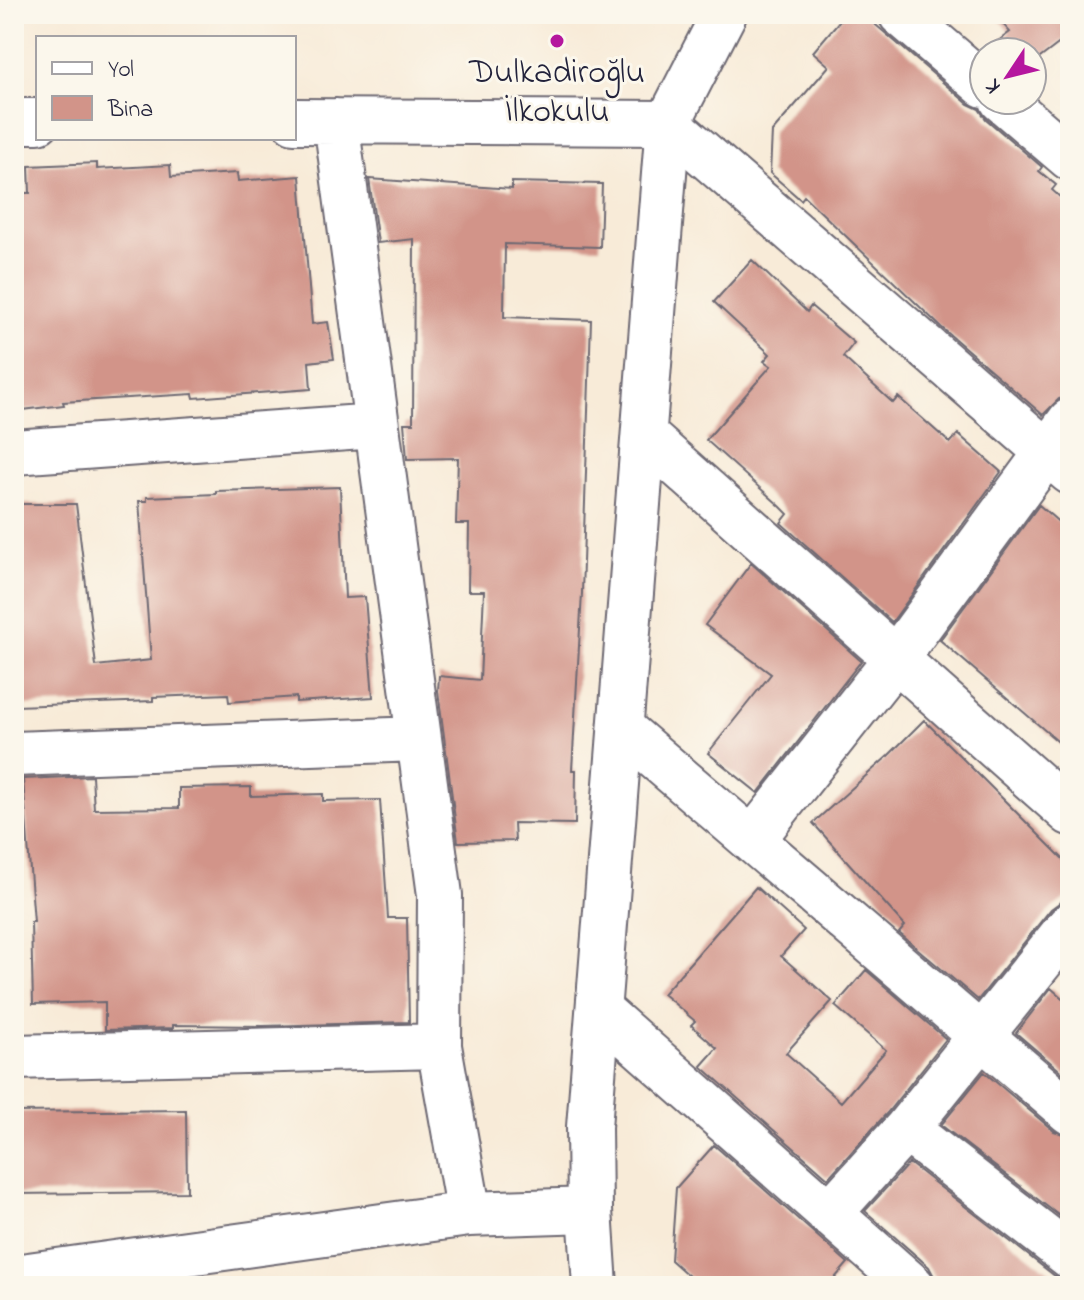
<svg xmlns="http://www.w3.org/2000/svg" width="1084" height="1300" font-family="'Indie Flower',sans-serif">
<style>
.building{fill:#d29489}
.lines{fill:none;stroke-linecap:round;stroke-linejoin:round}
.street-casing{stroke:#6d6872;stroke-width:48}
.secondary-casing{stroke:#6d6872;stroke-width:48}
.street{stroke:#fff;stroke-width:44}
.secondary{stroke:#fff;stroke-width:44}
.poi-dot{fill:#b5179e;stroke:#fbf7ec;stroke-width:3}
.labels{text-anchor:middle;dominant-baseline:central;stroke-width:6;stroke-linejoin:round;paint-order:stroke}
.poi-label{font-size:34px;fill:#22223b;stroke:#fbf7ec}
</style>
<rect width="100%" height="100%" fill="#fbf7ec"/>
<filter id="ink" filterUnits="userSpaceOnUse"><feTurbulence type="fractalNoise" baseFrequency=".0125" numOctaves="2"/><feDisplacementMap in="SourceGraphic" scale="16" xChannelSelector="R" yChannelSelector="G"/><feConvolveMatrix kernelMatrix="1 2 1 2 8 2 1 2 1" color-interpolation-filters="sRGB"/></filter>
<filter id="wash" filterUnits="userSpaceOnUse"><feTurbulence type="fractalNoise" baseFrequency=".006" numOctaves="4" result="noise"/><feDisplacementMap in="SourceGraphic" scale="32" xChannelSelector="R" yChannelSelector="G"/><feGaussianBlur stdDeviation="1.8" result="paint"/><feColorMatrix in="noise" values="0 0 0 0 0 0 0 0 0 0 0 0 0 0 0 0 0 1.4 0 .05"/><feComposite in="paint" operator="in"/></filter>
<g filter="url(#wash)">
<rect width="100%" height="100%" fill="#f8ebd8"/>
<g id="blocks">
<path class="building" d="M845 14H863L968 104 979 109 986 119 1042 167 1039 171 1056 185 1052 190 1070 206V396L1059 399 1043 415 941 327 804 196 801 200 770 173 772 132 829 66 813 52Z
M994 14H1070V35L1032 64V52H984L1010 32Z
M97 163V169L170 165 171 177 237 173 238 181 300 176 312 324 328 322 334 359 309 362 311 389 194 398 193 394 63 402 64 405 14 411V193H30L29 166Z
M369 179 512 189V182L602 184 600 247 505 244 504 317 591 320 582 593 572 770H576L575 824 514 823 515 841 458 842 438 691 439 676 480 680 484 591H468L469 524H456L458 458 407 459 404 423H413L414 239 378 243Z
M752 260 807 312 811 306 854 343 843 357 893 403 898 397 950 443 958 434 1001 472 892 622 781 523 788 514 780 506 706 440 771 366 764 361 770 354 714 302Z
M340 487 345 598 365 597 373 697 296 702V697L229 702 228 694 153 697V701L16 706 14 504H76L96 666 151 660 139 501H147V497L216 494V491Z
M1039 505 1070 532V752L940 640Z
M751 563 861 661 758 793 708 753 771 674 705 625Z
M924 720 1070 866V895L1051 909 978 1000 899 933 905 926 813 823 888 756Z
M92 776 94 809 179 808V788L251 787V796L323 794V801L380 800 388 918H407L409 1022 263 1026 173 1025V1028L105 1030V1002L33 1004 31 922H34L23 779Z
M756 887 804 930 781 956 832 1001 786 1053 841 1102 886 1050 835 1006 866 970 946 1039 887 1113 828 1178 701 1066 717 1048 691 1025 695 1021 663 994Z
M1051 988 1070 1005V1079L1016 1033Z
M984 1072 1054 1131 1070 1136V1224L941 1125Z
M186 1110 187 1192 15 1194 14 1112Z
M714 1145 848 1263 828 1286H700L671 1260 676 1188Z
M909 1163 1055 1276 1065 1280 1060 1286H943L936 1280 929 1267 865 1211Z"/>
</g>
</g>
<g filter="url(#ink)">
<use href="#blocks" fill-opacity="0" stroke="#6d6872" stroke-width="2"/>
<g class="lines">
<g class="street-casing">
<path id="street" d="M901 14 984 85
M1002 100 1070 158
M14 121H38
M294 121 668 123 1070 472
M336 121 440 895 439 1046 469 1214
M645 436 1070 813
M14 452 376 426
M621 728 1070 1112
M14 754 418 739
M753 839 896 658 1070 421
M599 1010 912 1286
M14 1057 439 1046
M906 1129 1070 1256
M829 1214 906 1129 1070 925
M14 1277 469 1214 590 1210"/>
</g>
<g class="secondary-casing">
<path id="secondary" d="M595 1286 590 1210 589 1127 668 123 724 14"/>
</g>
<use href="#street" class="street"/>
<use href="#secondary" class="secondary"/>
</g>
</g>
<circle class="poi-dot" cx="557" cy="41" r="8"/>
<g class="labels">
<g class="poi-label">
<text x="557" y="74">Dulkadiroğlu<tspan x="557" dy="39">İlkokulu</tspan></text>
</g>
</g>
<rect width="1084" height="1300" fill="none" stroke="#fbf7ec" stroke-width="48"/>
<rect x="36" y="36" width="260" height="104" fill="#fbf7ec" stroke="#a4a2a5" stroke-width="2"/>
<rect x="52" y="62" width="40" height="12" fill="#ffffff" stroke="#a4a2a5" stroke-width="2"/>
<text x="108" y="76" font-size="24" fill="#22223b">Yol</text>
<rect x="52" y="96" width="40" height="24" fill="#d29489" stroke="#a4a2a5" stroke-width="2"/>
<text x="108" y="116" font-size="24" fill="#22223b">Bina</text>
<g transform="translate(1008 76) rotate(235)"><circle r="38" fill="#fbf7ec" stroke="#a4a2a5" stroke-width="2"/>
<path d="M0-6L14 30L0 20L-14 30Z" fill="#b5179e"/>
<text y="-12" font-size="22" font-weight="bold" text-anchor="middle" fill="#22223b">K</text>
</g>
</svg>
